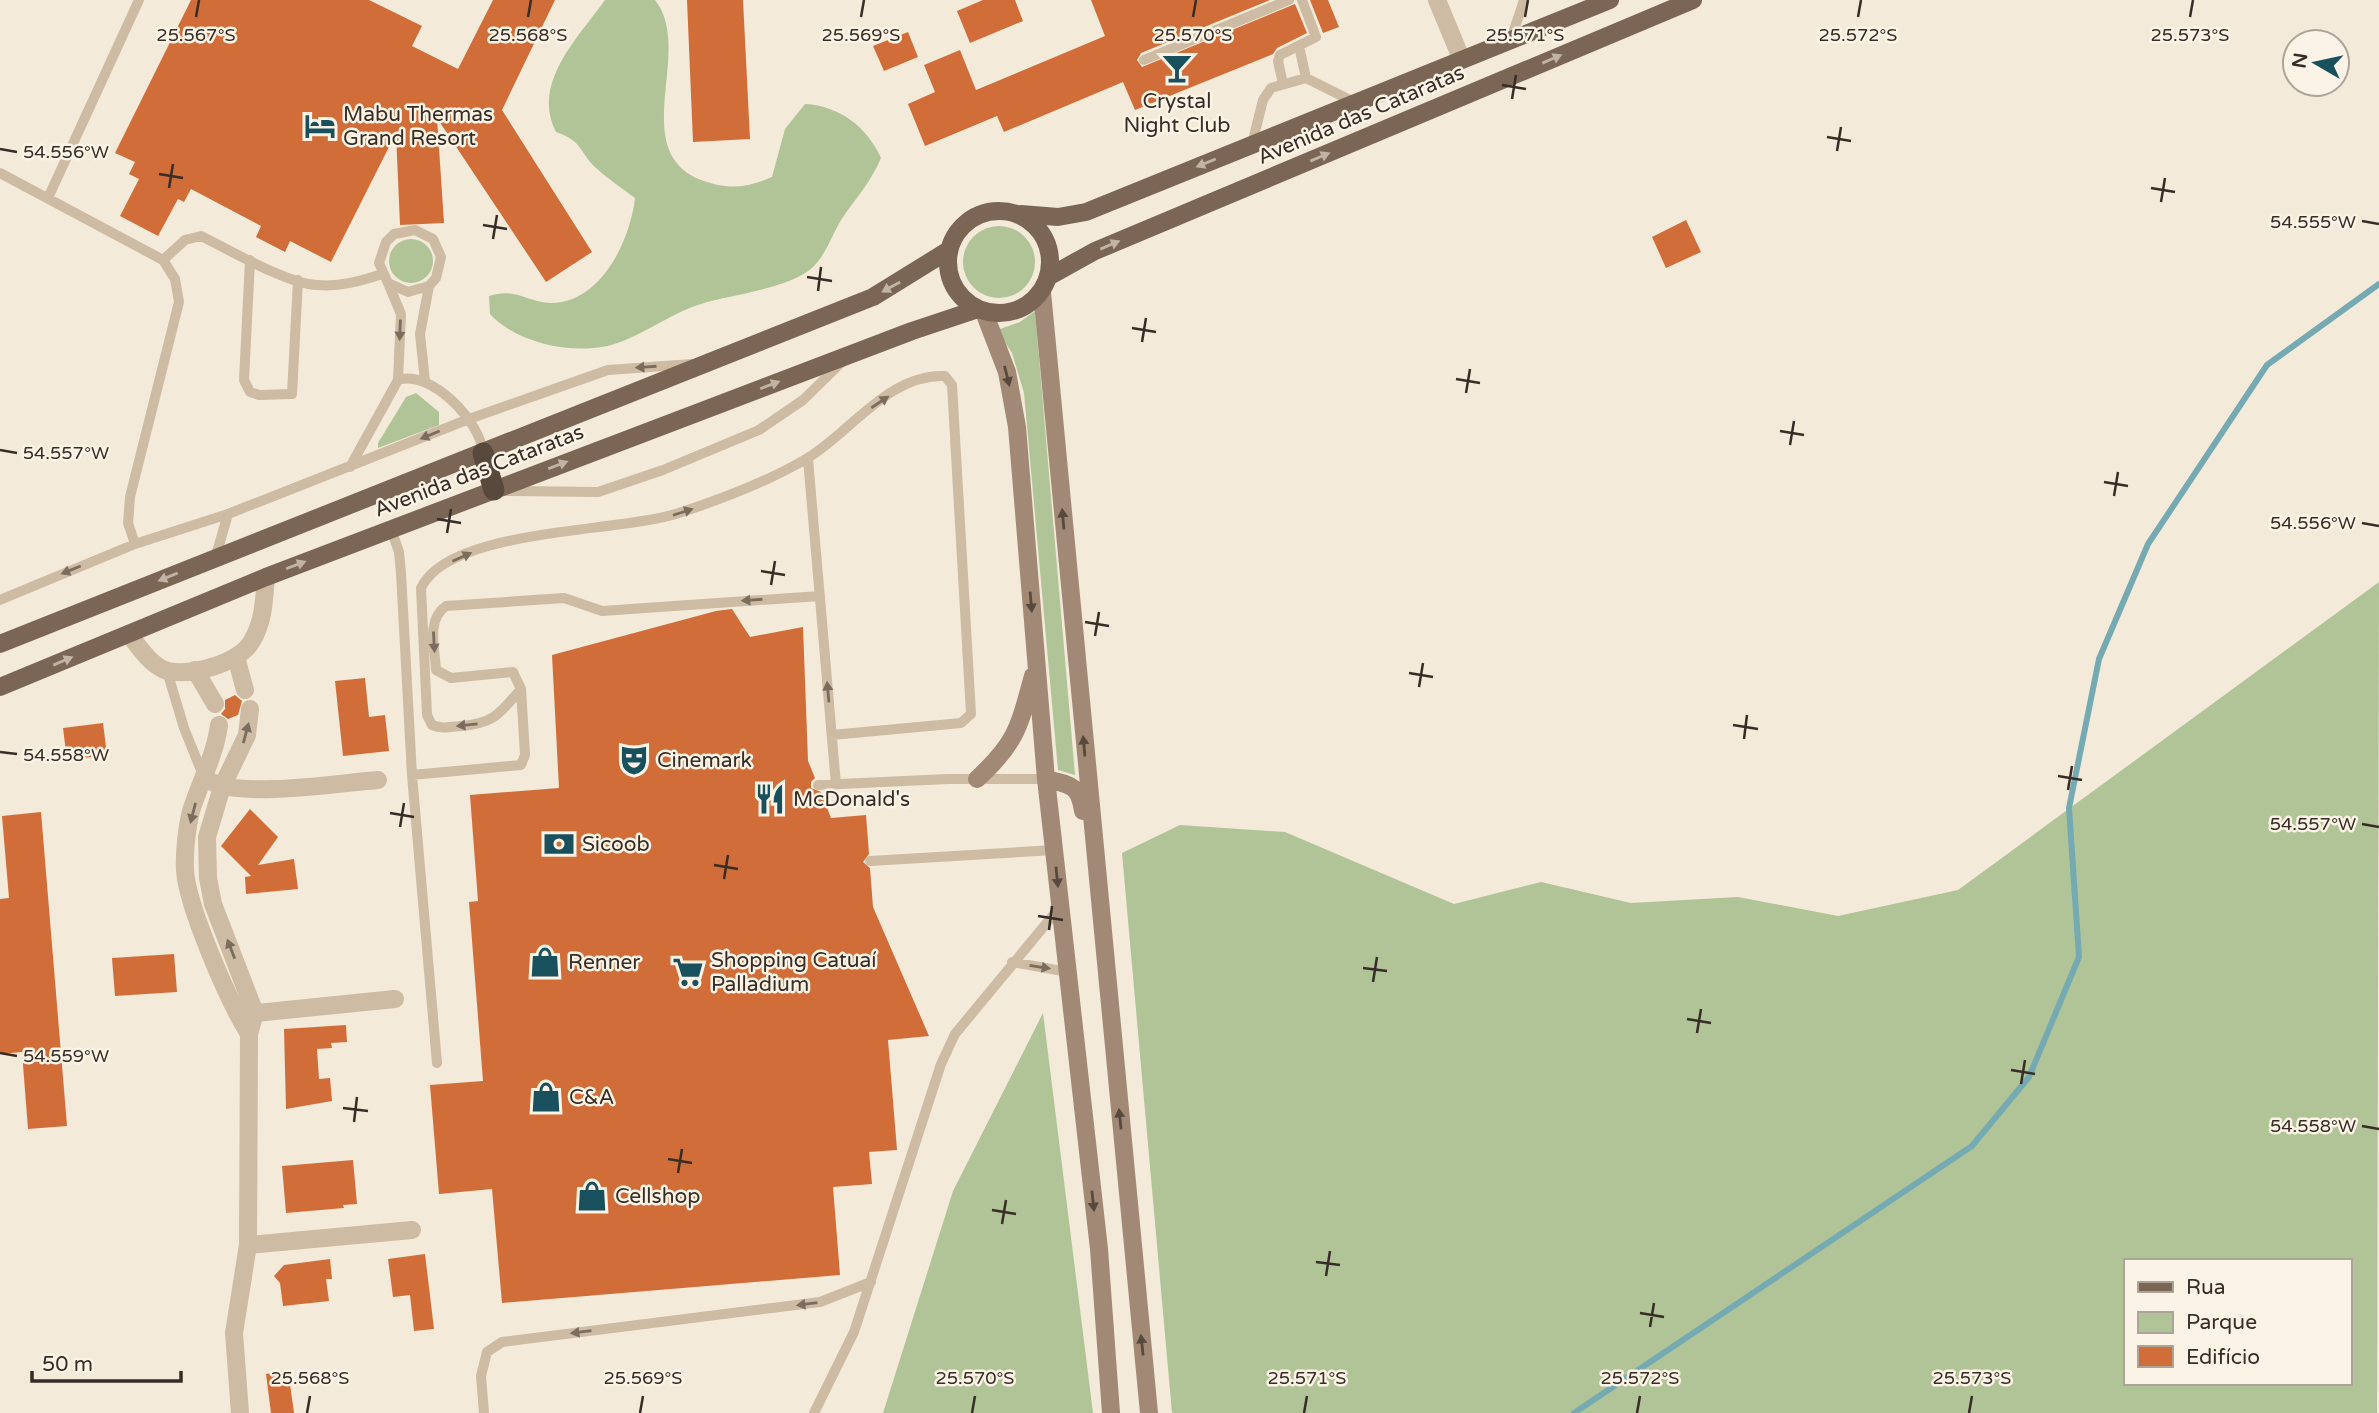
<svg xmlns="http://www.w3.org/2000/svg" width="2379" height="1413" font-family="'Varela Round',sans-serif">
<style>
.green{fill:#b0c497;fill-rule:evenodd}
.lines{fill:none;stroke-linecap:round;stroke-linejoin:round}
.stream{stroke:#75aab3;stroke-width:6}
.building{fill:#d16d39}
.lane{stroke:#cdbba3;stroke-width:10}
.street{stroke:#cdbba3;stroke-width:18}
.secondary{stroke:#a18975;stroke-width:18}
.primary{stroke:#7b6655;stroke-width:18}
.highway{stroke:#59483c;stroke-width:21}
.oneway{fill:#c1b4a4}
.oneway2{fill:#7a6d5e}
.oneway3{fill:#57493e}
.ticks{fill:none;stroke:#372d26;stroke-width:2.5}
.labels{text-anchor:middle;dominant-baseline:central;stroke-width:5;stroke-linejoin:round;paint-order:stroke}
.poi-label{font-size:21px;fill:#372d26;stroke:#fbf3e5;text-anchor:start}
.street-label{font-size:21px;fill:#372d26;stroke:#fbf3e5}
.ticks-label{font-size:18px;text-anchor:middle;fill:#372d26;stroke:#fbf3e5;stroke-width:5;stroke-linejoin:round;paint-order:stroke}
</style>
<rect width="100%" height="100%" fill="#f4ead9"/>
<path class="green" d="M605 0H655C695 50 626 150 701 180 728 190 746 188 772 177L785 129 805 104C840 106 867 127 881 158 871 182 855 199 841 220 832 235 826 254 814 266 793 288 734 294 704 303 675 311 651 330 623 341 583 358 518 345 490 314L489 296C516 287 525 302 551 303 601 303 630 241 635 198 622 188 608 179 596 168 578 151 584 142 556 132 531 83 578 38 605 0Z
M963 262a36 36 0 1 1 72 0a36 36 0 1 1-72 0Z
M389 261a22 22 0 1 1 44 0a22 22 0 1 1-44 0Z
M1035 311 1075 775 1058 770 1024 393 1012 353 997 330 1020 322Z
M416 393 439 412V425L378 448V443L406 397Z
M2379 582 2377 1413H1172L1122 853 1180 825 1285 832 1454 904 1541 882 1631 903 1738 897 1838 916 1958 890ZM2125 1261H2349V1383H2125Z
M1043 1013 1093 1413H883L953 1191Z"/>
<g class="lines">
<path class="stream" d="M1574 1413 1972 1146 2029 1077 2079 957 2069 808 2099 659 2148 544 2267 365 2379 284"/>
</g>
<path class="building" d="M191 0H369L422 26 412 46 458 69 493 0H555L502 110 592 252 546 282 437 118 444 223 400 225 396 133 331 262 290 241 285 252 256 237 261 226 191 189 184 202 178 199 158 236 120 216 139 179 129 174 135 162 115 153Z
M687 0H743L750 139 693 142Z
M983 0H1015L1023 21 970 43 957 11Z
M1091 0H1270L1141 53 1137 60 1142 67 1295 4 1307 33 1277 48 1273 54 1135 110 1123 82 1004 132 997 116 925 146 908 104 935 92 924 65 960 50 976 90 1105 36Z
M1310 0H1328L1339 27 1323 33Z
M908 32 918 57 884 71 873 46Z
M1686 220 1701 252 1666 268 1652 237Z
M732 609 750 637 803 627 808 761 815 778 811 782V788L821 792 831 818 866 815 869 854 863 862 870 868 873 907 929 1036 888 1040 897 1150 869 1152 872 1184 833 1187 840 1275 502 1303 492 1189 439 1194 430 1085 483 1081 469 902 478 901 470 795 559 788 552 655 716 611Z
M365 678 369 717 385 715 389 751 343 756 335 681Z
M235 695 242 701 238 715 228 719 221 714 225 709V700Z
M103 723 107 755 67 760 63 728Z
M250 809 278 837 258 865 294 859 298 889 246 894 245 877 251 876 221 846Z
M41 812 67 1126 28 1129 22 1052 0 1054V899L9 898 2 816Z
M174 954 177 992 115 996 112 958Z
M346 1025 347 1042 331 1043 332 1048 317 1049 319 1079 330 1078 332 1101 286 1109 284 1029Z
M353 1160 357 1204 343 1205 344 1208 286 1213 282 1166Z
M425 1254 434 1329 414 1331 410 1295 393 1297 388 1259Z
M330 1259 332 1279H326L329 1301 283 1306 280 1283 274 1276 284 1265Z
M288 1370 294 1413H271L266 1374Z"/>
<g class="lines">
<path class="lane" d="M1511 39 1524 0
M1299 46 1306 78
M1144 60 1289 0
M1283 84 1278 61 1280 55 1316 37 1302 0
M1252 144 1263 100 1271 88 1306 78 1354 102
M0 173 163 260 175 279 179 302 130 497 128 523 135 544
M48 198 139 0
M163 260 185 240 201 236C230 250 287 284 317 285 340 287 361 281 382 274
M250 260 244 380 250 392 259 395 292 394 298 280
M388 283 401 314 398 380
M425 381 420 334 429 286 436 278 441 257 433 239 415 230 394 234 386 242 379 263 388 283 408 292 429 286
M808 459 836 785
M350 467 398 380C431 369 481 422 483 453
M501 491 598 492 663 470 759 430 803 400 842 362
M391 529 399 552 401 573 412 775 437 1063
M215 559 228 514 469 419 608 370 692 364
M0 600 135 544 228 514
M167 671 184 728 203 775
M521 689C499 714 495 723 461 726 450 727 442 729 432 725L427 715 421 588C449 528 618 533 679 513 722 499 767 482 806 459 849 434 889 373 945 376L952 385 971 714 961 723 832 735
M412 775 521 765 525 755 521 689 513 672 451 678 436 670C435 648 426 620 446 606L564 598 602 611 820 596
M818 785 948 779H1046
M870 861 1054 850
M1012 962 1068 972
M484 1413 481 1376 487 1352 502 1342 820 1302 871 1282
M814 1413 854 1332 941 1064 955 1034 1060 907"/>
<path class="street" d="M1437 0 1461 58
M129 634C138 646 152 667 168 671 193 676 239 663 252 641 264 621 264 599 266 577
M236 657 245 690
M195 670 215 704
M219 725C215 756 200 782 191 811 187 827 184 853 185 870 187 906 229 1002 249 1034
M212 782C245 798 339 783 378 780
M246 1014 395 999
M248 1245 412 1230
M240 1413 234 1333 248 1245 249 1034 255 1013 213 904 208 878 207 837 222 787 247 735 250 709"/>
<path class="secondary" d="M1042 292 1149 1413
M984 312 1007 372 1017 427 1046 779 1099 1249 1111 1413
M977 779C1017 742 1019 727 1033 676
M1046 779C1070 785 1079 784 1083 811"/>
<path class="primary" d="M948 262a51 51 0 1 1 102 0a51 51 0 1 1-102 0Z
M1021 214 1058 217 1086 212 1610 0
M1050 276 1095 251 1693 0
M0 644 873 297 949 250
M0 687 266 577 912 331 978 309"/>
<path class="highway" d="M483 453 494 490"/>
</g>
<defs><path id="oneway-solid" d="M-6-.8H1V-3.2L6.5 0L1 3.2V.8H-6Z" transform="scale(1.75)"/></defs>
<g class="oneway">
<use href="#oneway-solid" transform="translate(1552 59) rotate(-23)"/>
<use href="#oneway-solid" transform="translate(1320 157) rotate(-23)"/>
<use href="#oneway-solid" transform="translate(1206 163) rotate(158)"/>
<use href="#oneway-solid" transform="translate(1110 245) rotate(-23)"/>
<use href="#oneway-solid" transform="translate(891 287) rotate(151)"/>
<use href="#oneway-solid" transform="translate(770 385) rotate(-21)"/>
<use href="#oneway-solid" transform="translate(558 465) rotate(-21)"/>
<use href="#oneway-solid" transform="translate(296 565) rotate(-21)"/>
<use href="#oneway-solid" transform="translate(168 577) rotate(158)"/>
<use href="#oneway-solid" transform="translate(63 661) rotate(-23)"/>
</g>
<g class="oneway2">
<use href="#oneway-solid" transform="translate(400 330) rotate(92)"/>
<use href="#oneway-solid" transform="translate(646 367) rotate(176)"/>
<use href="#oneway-solid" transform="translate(880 402) rotate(-34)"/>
<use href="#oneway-solid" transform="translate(430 435) rotate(158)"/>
<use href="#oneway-solid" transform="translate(683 512) rotate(-18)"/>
<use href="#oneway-solid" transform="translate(462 557) rotate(-24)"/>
<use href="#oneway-solid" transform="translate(71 570) rotate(158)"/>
<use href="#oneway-solid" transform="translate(752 600) rotate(176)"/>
<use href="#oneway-solid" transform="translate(434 642) rotate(87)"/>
<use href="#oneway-solid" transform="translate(828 692) rotate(-95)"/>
<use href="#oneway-solid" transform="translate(467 725) rotate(174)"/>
<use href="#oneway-solid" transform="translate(246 733) rotate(-75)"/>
<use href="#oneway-solid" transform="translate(193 813) rotate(104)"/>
<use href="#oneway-solid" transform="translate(231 949) rotate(-111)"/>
<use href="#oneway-solid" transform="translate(1040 967) rotate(9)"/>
<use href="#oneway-solid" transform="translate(807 1304) rotate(173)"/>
<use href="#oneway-solid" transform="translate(581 1332) rotate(173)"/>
</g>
<g class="oneway3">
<use href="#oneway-solid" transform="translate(1007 376) rotate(76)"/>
<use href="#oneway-solid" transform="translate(1063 519) rotate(-95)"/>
<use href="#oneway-solid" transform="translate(1031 602) rotate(85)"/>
<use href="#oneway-solid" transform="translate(1084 746) rotate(-95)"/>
<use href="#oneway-solid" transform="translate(1057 877) rotate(84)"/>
<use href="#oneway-solid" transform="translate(1120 1119) rotate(-96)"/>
<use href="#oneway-solid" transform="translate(1093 1201) rotate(84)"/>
<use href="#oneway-solid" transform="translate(1142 1345) rotate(-96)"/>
</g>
<path class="ticks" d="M196 17 199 0M528 17 531 0M861 17 864 0M1193 17 1196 0M1525 17 1528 0M1858 17 1861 0M2190 17 2193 0M1502 85 1526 89M1512 99 1516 75M1827 137 1851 141M0 149 17 152M1837 151 1841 127M159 174 183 178M169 188 173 164M2151 188 2175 192M2161 202 2165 178M2362 221 2379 224M483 225 507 229M493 239 497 215M807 277 832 281M818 291 821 267M1132 328 1156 332M1142 342 1146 318M1456 379 1480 383M1466 393 1470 369M1780 431 1804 435M1790 445 1794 421M0 450 17 453M2104 482 2128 486M2114 496 2118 472M437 519 461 523M2362 523 2379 526M447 533 451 509M761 571 785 575M771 585 775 561M1085 622 1109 626M1095 636 1099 612M1409 673 1433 677M1419 687 1423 663M1733 725 1758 729M1744 739 1747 715M0 752 17 754M2058 776 2082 780M2068 790 2072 766M390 813 414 817M2362 824 2379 827M400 827 404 803M714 865 738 869M724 879 728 855M1038 916 1063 920M1049 930 1052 906M1363 968 1387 971M1373 982 1377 957M1687 1019 1711 1023M1697 1033 1701 1009M0 1053 17 1056M2011 1070 2035 1074M2021 1084 2025 1060M343 1108 368 1111M354 1122 357 1097M2362 1126 2379 1129M668 1159 692 1163M678 1173 682 1149M992 1210 1016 1214M1002 1224 1006 1200M1316 1262 1340 1265M1326 1276 1330 1251M1640 1313 1664 1317M1650 1327 1654 1303M307 1413 310 1396M640 1413 643 1396M972 1413 975 1396M1304 1413 1307 1396M1637 1413 1640 1396M1969 1413 1972 1396"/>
<defs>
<g id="bar-bare" transform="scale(2.415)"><path d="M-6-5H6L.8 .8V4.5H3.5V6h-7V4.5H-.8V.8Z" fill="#18515d" stroke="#fbf3e5" stroke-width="2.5" paint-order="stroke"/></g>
<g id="hotel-bare" transform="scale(2.415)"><path d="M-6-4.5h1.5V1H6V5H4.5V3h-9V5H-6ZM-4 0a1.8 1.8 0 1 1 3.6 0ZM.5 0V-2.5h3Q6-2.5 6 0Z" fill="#18515d" stroke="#fbf3e5" stroke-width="2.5" paint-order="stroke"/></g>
<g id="theatre-bare" transform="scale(2.415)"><path d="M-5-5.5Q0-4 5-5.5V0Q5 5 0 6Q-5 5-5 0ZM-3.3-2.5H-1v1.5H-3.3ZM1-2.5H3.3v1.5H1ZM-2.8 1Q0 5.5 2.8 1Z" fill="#18515d" stroke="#fbf3e5" stroke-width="2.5" paint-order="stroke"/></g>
<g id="restaurant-bare" transform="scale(2.415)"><path d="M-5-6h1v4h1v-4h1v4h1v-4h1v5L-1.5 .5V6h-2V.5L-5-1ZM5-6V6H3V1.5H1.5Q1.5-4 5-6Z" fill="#18515d" stroke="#fbf3e5" stroke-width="2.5" paint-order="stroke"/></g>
<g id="bank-bare" transform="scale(2.415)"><path d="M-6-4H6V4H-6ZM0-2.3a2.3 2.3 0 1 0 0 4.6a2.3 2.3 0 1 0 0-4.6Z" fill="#18515d" stroke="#fbf3e5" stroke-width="2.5" paint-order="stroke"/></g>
<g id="shop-bare" transform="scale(2.415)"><path d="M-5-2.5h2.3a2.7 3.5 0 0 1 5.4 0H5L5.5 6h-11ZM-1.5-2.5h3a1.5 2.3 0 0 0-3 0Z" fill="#18515d" stroke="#fbf3e5" stroke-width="2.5" paint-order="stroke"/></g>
<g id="supermarket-bare" transform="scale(2.415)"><path d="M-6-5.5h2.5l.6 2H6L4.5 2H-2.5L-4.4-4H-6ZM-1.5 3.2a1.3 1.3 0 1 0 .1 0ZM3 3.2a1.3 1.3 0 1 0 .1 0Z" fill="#18515d" stroke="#fbf3e5" stroke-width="2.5" paint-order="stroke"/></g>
</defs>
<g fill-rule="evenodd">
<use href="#bar-bare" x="1177" y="68"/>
<use href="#hotel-bare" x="320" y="126"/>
<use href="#theatre-bare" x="634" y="760"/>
<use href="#restaurant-bare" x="770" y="799"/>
<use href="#bank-bare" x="559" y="844"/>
<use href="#shop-bare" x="545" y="962"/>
<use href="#supermarket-bare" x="688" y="972"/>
<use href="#shop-bare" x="546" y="1097"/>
<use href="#shop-bare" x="592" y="1196"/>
</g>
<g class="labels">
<g class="poi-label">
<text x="1177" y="101" text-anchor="middle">Crystal<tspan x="1177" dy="24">Night Club</tspan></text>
<text x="343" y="114">Mabu Thermas<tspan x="343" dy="24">Grand Resort</tspan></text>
<text x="657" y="760">Cinemark</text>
<text x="793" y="799">McDonald's</text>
<text x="582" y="844">Sicoob</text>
<text x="711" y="960">Shopping Catuaí<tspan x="711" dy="24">Palladium</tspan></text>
<text x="568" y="962">Renner</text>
<text x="569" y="1097">C&amp;A</text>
<text x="615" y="1196">Cellshop</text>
</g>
<g class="street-label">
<text transform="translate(1361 115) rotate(-23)">Avenida das Cataratas</text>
<text transform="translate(479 471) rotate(-21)">Avenida das Cataratas</text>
</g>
</g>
<g class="ticks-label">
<text x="196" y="41">25.567°S</text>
<text x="861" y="41">25.569°S</text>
<text x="1193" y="41">25.570°S</text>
<text x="1525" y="41">25.571°S</text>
<text x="528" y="41">25.568°S</text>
<text x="1858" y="41">25.572°S</text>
<text x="2190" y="41">25.573°S</text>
<text x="66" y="158">54.556°W</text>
<text x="2313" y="228">54.555°W</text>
<text x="66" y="459">54.557°W</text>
<text x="2313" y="529">54.556°W</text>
<text x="66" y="761">54.558°W</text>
<text x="2313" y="830">54.557°W</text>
<text x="66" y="1062">54.559°W</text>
<text x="2313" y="1132">54.558°W</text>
<text x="310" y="1384">25.568°S</text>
<text x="643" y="1384">25.569°S</text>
<text x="975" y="1384">25.570°S</text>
<text x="1307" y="1384">25.571°S</text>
<text x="1640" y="1384">25.572°S</text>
<text x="1972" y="1384">25.573°S</text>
</g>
<rect x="2124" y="1259" width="228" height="126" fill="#fbf3e5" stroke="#ada499" stroke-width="2"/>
<rect x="2138" y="1282" width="35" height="10" fill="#7b6655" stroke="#ada499" stroke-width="2"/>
<text x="2186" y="1294" font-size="21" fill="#372d26">Rua</text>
<rect x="2138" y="1312" width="35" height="21" fill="#b0c497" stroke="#ada499" stroke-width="2"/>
<text x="2186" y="1329" font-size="21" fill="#372d26">Parque</text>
<rect x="2138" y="1346" width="35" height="21" fill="#d16d39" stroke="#ada499" stroke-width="2"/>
<text x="2186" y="1364" font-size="21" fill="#372d26">Edifício</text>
<g transform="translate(2316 63) rotate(279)"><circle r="33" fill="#fbf3e5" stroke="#ada499" stroke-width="2"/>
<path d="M0-5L12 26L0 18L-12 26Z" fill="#18515d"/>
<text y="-10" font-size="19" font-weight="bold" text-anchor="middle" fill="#372d26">N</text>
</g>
<path d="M32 1371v10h149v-10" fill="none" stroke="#372d26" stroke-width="3.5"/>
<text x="42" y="1371" font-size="21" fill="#372d26" stroke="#fbf3e5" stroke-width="5" paint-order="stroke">50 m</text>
</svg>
